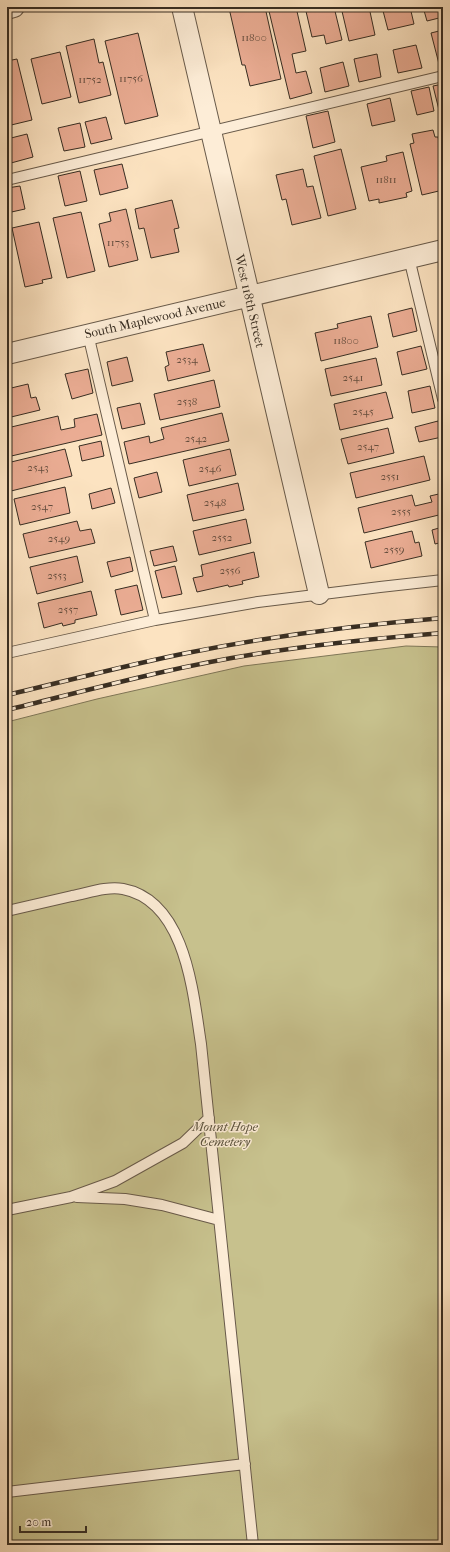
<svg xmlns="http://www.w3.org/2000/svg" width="450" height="1552" font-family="'IM FELL French Canon',serif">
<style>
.green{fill:#c7c18d;stroke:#7f7758}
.building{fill:#eaac93;stroke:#372d22}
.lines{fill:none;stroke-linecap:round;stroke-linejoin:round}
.lane-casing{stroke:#685a4a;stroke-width:12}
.street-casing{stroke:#685a4a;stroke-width:22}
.lane{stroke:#fdedd7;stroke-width:10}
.street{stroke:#fdedd7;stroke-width:20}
.rail-casing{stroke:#372d22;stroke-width:4.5}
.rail{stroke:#fdedd7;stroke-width:3;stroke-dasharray:9;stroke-linecap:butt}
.labels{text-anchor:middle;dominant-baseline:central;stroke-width:3;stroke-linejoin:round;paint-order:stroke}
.number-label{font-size:11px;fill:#644d3e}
.street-label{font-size:13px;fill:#372d22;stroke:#fdedd7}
.park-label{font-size:13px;font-style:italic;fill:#5b523d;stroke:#fdedd7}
</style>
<rect width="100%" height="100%" fill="#fce3c1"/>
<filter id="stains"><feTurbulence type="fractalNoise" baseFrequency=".005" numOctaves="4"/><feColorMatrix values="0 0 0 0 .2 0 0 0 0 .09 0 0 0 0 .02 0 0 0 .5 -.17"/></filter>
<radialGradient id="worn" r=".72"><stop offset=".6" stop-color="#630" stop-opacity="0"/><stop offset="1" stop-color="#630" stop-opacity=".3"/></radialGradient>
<path class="green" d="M406 646 443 647V1545H7V722L97 699 244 666Z"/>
<path class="building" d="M234 7H265L281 79 250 86 245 65H242L229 8Z
M268 7H296L306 51 292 54 296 73 306 71 312 93 290 99Z
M305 7H334L342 40 326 44 324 35 312 37Z
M341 7H369L375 35 349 41Z
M382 7H410L414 24 388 30Z
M423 7H443V17L427 21Z
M443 30V63L439 64 431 33Z
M138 33 158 116 125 124 105 41Z
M94 39 99 63 103 62 111 95 79 103 66 46Z
M416 45 422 68 398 73 393 50Z
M60 52 71 97 42 104 31 59Z
M377 54 381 77 359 82 354 59Z
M17 59 32 120 7 126V61Z
M343 62 349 86 325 92 320 68Z
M443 84V109L439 110 433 86Z
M429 87 434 111 417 115 411 91Z
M390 98 395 121 372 126 367 104Z
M328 111 335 142 313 148 306 116Z
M106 117 112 139 91 144 85 122Z
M80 123 85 147 64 151 58 128Z
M433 130 435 137H438L443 158V190L422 195 410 144 414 143 412 134Z
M27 134 33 157 11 163 7 139Z
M341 149 356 209 328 216 314 156Z
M403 152 412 191 406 193 407 197 379 203V199L369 201 361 167 387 161 386 156Z
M122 164 128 188 100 195 94 170Z
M303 169 307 187 313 186 321 218 292 225 286 199 282 200 276 175Z
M80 171 87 201 65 206 58 176Z
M20 186 25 209 7 213V188Z
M172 200 179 228 174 229 179 252 151 258 144 228 139 229 135 209Z
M126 209 138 260 109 267 99 224 111 221 109 213Z
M81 212 95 271 67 278 53 218Z
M39 222 52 278 42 280 43 283 25 287 12 228Z
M7 274 11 292 7 293Z
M412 308 417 331 393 337 388 314Z
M371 316 378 347 321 361 315 333 338 328 337 324Z
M203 344 210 371 168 381 165 367 169 365 166 352Z
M421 346 427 369 402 375 397 352Z
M127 357 133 381 112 386 107 362Z
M376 358 382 385 331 396 325 369Z
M88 369 93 393 72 399 65 374Z
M214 380 220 407 160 420 154 394Z
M28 384 31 398 36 397 40 410 7 418V389Z
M430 386 435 408 412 413 408 391Z
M386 392 393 418 340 430 334 404Z
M140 403 145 424 122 429 117 408Z
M222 413 229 441 129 464 124 442 149 436 150 443 164 439 161 428Z
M97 414 102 435 7 457V428L58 416 61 430 75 427 74 419Z
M438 421 442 437 419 442 415 427Z
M388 428 394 453 348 464 341 439Z
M101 441 104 456 82 461 79 446Z
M65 449 72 476 11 491 7 471V463Z
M230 449 236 475 189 486 183 460Z
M424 456 430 480 356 498 350 473Z
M157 472 162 492 139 498 134 478Z
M238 483 244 510 193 521 187 495Z
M65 487 70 513 20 525 14 499Z
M111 488 115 503 92 509 89 494Z
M443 493V514L364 533 358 508 412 495 415 506 432 502 430 496Z
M246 519 251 543 199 555 193 531Z
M77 521 80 531 91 529 95 543 29 558 23 534Z
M443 523V542L435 544 432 530 439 528V524Z
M412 531 415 543 419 542 422 556 371 568 365 542Z
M173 546 177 561 154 566 150 551Z
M254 552 259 577 242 581 243 584 229 587 228 585 197 592 193 578 203 576 201 565Z
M77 556 83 582 37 594 30 567Z
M130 557 133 571 111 577 107 562Z
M175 566 182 594 162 598 155 571Z
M137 585 143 610 121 615 115 590Z
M91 591 97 615 75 620V623L63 626 62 623 44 628 38 603Z"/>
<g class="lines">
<g class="lane-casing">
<path id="lane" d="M7 180 443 76
M409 258 443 399
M88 334 155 620
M7 653 155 620 258 602 380 587 443 580
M7 911C29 906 50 901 72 896 88 893 107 886 123 889 186 901 193 993 201 1044L253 1545
M77 1197 125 1199 162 1205 219 1220
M7 1210 71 1197 115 1181 183 1143 209 1118
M7 1492 245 1464"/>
</g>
<g class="street-casing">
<path id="street" d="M182 7 319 594
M7 9 14 7
M7 354 443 250"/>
</g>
<use href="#lane" class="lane"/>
<use href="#street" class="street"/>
<g class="rail-casing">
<path id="rail" d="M7 695C67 681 127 665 187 653 272 636 357 625 443 618
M7 710C89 690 172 667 256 654 318 644 380 638 443 633"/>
</g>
<use href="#rail" class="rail"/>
</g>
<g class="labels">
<g class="number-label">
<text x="254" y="37">11800</text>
<text x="131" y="78">11756</text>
<text x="90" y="79">11752</text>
<text x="386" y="179">11811</text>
<text x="118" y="242">11753</text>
<text x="346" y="340">11800</text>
<text x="187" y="359">2534</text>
<text x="353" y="377">2541</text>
<text x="187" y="401">2538</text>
<text x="363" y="411">2545</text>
<text x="196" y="438">2542</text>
<text x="368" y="446">2547</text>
<text x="38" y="467">2543</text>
<text x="210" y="468">2546</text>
<text x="390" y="476">2551</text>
<text x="215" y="502">2548</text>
<text x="42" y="506">2547</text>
<text x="401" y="511">2555</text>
<text x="222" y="537">2552</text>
<text x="59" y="538">2549</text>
<text x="394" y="549">2559</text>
<text x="230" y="570">2556</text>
<text x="57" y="575">2553</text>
<text x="68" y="609">2557</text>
</g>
<g class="street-label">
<text transform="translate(250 301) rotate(77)">West 118th Street</text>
<text transform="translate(155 318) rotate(-13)">South Maplewood Avenue</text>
</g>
<g class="park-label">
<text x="225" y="1126">Mount Hope<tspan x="225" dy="15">Cemetery</tspan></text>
</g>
</g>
<rect width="450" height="1552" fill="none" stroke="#fce3c1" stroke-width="24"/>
<rect x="8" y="8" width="434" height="1536" fill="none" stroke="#372d22" stroke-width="2"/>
<rect x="12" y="12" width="426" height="1528" fill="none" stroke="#372d22"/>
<path d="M20 1526v6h66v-6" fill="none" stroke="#372d22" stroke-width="2"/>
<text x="26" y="1526" font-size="12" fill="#372d22" stroke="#fdedd7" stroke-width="3" paint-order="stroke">20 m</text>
<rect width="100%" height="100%" filter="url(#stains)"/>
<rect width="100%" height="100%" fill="url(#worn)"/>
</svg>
